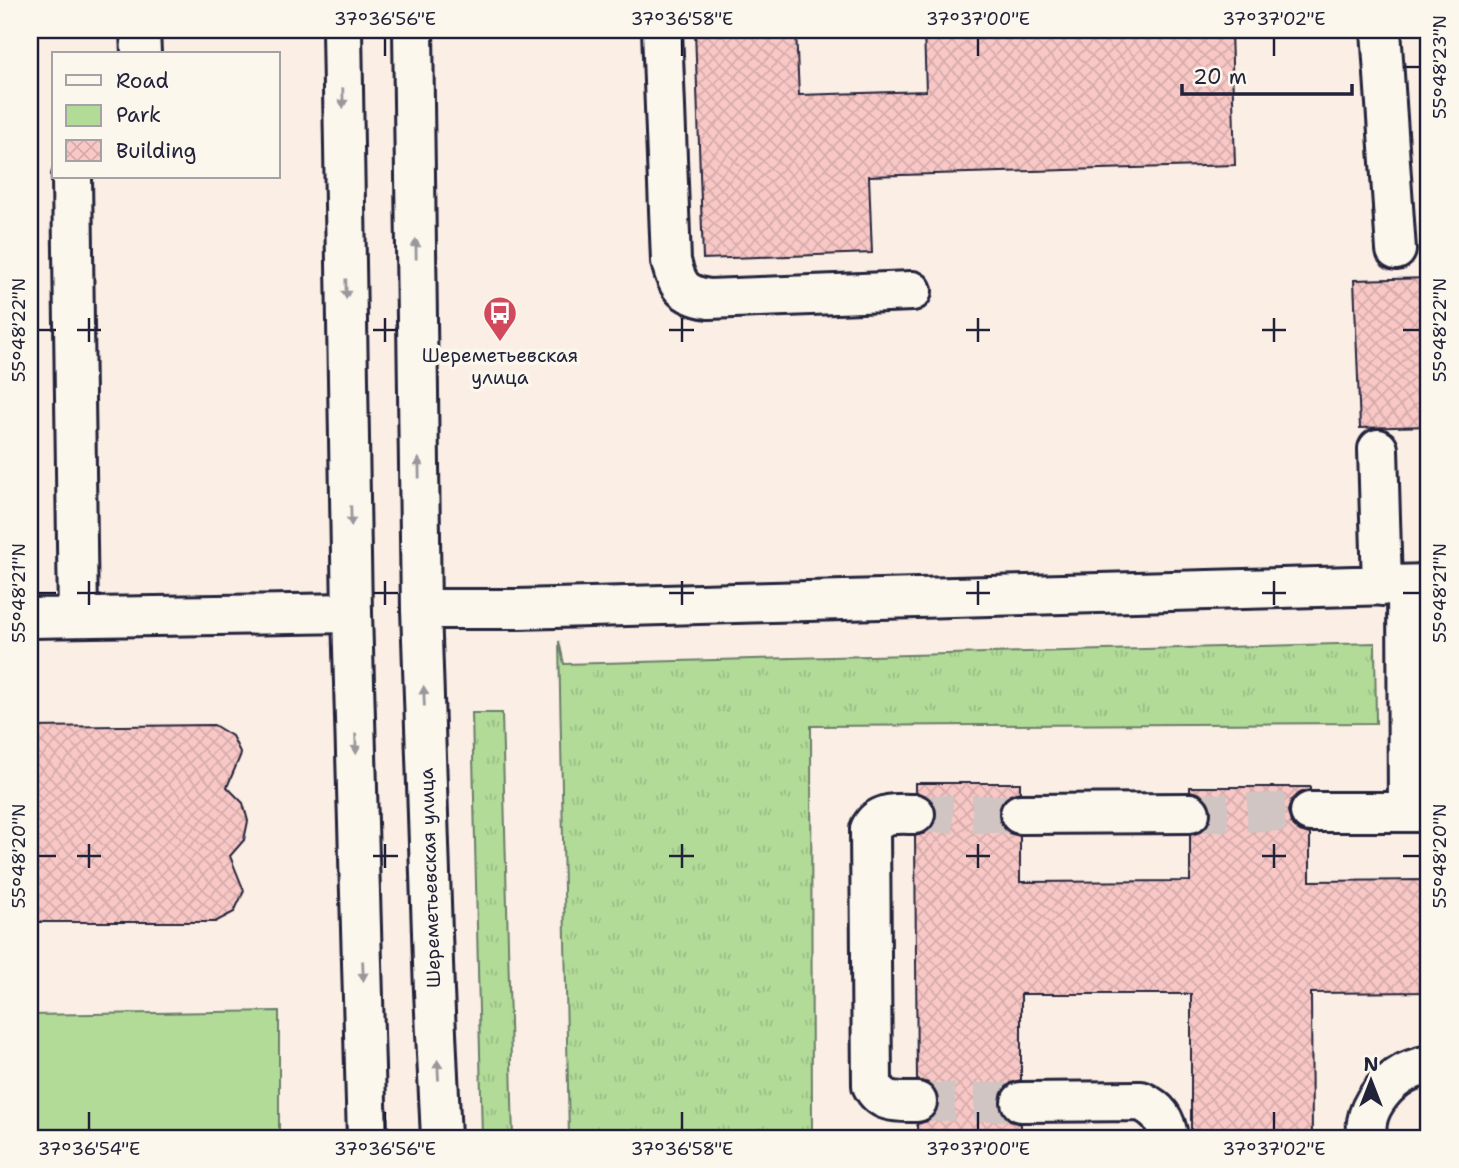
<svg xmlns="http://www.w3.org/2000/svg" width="1459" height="1168" font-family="'Shantell Sans',sans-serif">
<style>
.grass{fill:url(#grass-tufts);stroke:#6a7e6a;stroke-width:2}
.park{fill:#b2db98;stroke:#6a7e6a;stroke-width:2}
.building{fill:url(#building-cross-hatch);stroke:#22223b;stroke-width:2}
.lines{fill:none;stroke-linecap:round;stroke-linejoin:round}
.minor-tunnel{stroke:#d0c5c2;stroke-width:38;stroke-dasharray:38 19;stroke-linecap:butt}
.minor-casing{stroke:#22223b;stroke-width:44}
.major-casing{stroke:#22223b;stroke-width:44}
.minor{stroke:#fbf7ec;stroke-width:38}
.major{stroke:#fbf7ec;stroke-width:38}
.oneway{fill:#99979c}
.ticks{fill:none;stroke:#22223b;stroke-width:2.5}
.labels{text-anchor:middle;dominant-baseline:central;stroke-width:7;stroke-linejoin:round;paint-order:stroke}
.poi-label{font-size:19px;fill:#22223b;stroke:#fbf7ec}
.street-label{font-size:19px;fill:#22223b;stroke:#fbf7ec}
.neatline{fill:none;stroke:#22223b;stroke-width:2.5}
.ticks-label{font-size:18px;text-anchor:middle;fill:#22223b}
</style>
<defs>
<pattern id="grass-tufts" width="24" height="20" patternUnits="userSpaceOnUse" patternTransform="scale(1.75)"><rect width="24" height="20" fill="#b2db98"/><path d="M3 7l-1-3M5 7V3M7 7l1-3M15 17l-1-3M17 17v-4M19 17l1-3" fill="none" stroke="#99bc84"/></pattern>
<pattern id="building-cross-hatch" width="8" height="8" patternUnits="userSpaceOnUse" patternTransform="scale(1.75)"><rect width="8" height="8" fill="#f9c8c6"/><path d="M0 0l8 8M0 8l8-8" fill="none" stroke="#d5acab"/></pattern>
</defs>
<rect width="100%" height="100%" fill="#fbeee4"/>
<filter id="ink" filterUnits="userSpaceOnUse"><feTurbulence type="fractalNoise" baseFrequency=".0143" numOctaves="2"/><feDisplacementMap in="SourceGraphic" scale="14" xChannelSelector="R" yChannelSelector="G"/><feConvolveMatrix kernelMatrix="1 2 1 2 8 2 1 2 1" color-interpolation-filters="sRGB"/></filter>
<g filter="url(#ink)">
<path class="grass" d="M559 641 564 664 1375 643 1376 723 811 726 812 1138H569Z
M472 713H502L513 1138H482Z"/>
<path class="park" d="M279 1011V1138H30V1015Z"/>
<path class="building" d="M695 30H796L799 95 926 91 924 30H1231L1235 165 869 176 872 253 703 259Z
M1429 278V426L1360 428 1354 280Z
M214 725 232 736 241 754 227 787 243 803 248 821 244 840 230 856 244 891 234 912 215 922H30V727Z
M915 783H1020V792L1010 795 1001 803 998 815 1002 826 1009 833 1020 836V882L1190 881V835L1200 832 1209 824 1212 812 1208 801 1200 794 1190 791V787H1310V790L1300 793 1291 801 1288 811 1291 823 1300 831 1310 834V881L1429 880V992L1311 993 1312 1138H1191V994H1021V1080L1011 1083 1002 1091 999 1103 1002 1112 1010 1121 1021 1124V1138H917V1124L927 1121 936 1113 939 1101 935 1090 928 1083 917 1080 915 836 925 833 933 826 937 814 934 804 927 796 915 792Z"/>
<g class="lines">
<path class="minor-tunnel" d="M1190 813 1310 812
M915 814H1020
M917 1102H1021"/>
<g class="minor-casing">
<path id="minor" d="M140 30 141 54
M662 30 671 261C677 286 683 295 709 299L912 291
M1381 30 1396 250
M72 177 78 617
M1378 449 1382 586
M1407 585 1408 812
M421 609H518L1429 584
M30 618 352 613
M1310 812H1429
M915 814C898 814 879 811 870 829L872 1085C881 1104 898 1102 917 1102
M1020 814 1190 813
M1021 1102 1141 1101C1158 1109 1166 1119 1168 1138
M1367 1138C1367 1133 1366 1127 1367 1122 1370 1103 1387 1083 1403 1074 1411 1069 1420 1067 1429 1065"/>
</g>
<g class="major-casing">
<path id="major" d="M342 30 352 613 367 1138
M413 30 421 609 434 991 441 1138"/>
</g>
<use href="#minor" class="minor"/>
<use href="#major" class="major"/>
</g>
<defs><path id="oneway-solid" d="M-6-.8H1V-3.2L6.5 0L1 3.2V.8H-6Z" transform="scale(1.75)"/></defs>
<g class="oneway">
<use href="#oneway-solid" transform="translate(343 98) rotate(89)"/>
<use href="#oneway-solid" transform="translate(416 249) rotate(-91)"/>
<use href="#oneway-solid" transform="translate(346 289) rotate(89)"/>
<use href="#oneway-solid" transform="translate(419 468) rotate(-91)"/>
<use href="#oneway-solid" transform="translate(351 516) rotate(89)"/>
<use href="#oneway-solid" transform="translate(424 696) rotate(-92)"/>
<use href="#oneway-solid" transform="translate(356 744) rotate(88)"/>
<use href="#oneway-solid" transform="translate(363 971) rotate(88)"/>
<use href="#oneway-solid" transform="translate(438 1070) rotate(-93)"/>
</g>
</g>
<path class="ticks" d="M385 38V56M682 38V56M978 38V56M1274 38V56M1403 67H1420M89 318V342M385 318V342M682 318V342M978 318V342M1274 318V342M38 330H56M77 330H101M373 330H398M669 330H694M966 330H990M1262 330H1286M1403 330H1420M89 581V605M385 581V605M682 581V605M978 581V605M1274 581V605M38 593H56M77 593H101M373 593H398M669 593H694M966 593H990M1262 593H1286M1403 593H1420M89 844V868M385 844V868M682 844V868M978 844V868M1274 844V868M38 856H56M77 856H101M373 856H398M669 856H694M966 856H990M1262 856H1286M1403 856H1420M89 1112V1130M385 1112V1130M682 1112V1130M978 1112V1130M1274 1112V1130"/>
<defs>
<g id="bus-pin" transform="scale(1.75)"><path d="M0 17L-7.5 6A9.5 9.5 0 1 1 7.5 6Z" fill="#d1495b" stroke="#fbf7ec"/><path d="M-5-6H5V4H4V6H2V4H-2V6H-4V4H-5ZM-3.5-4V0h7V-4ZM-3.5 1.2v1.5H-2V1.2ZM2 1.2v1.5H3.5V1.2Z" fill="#fff"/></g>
</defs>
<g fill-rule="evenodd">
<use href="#bus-pin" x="500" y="313"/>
</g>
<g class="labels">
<g class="poi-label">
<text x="500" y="355">Шереметьевская<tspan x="500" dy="22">улица</tspan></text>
</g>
<g class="street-label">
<text transform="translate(430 878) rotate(-92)">Шереметьевская улица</text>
</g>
</g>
<rect width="1459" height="1168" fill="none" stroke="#fbf7ec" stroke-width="77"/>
<rect x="52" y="52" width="228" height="126" fill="#fbf7ec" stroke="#a4a2a5" stroke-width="2"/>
<rect x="66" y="75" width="35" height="10" fill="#fbf7ec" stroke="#a4a2a5" stroke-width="2"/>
<text x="116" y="88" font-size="21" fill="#22223b">Road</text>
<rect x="66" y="105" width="35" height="21" fill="#b2db98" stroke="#a4a2a5" stroke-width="2"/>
<text x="116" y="122" font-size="21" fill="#22223b">Park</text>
<rect x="66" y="140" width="35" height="21" fill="url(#building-cross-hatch)" stroke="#a4a2a5" stroke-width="2"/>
<text x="116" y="158" font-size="21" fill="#22223b">Building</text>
<g transform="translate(1371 1081)" stroke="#fbf7ec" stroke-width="5" paint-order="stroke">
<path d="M0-5L12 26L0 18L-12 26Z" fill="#22223b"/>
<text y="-10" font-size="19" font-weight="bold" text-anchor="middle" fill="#22223b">N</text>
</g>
<path d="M1182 84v10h170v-10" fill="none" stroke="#22223b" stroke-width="3.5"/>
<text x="1193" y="84" font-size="21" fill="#22223b" stroke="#fbf7ec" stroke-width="5" paint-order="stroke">20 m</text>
<rect x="38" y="38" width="1382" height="1092" class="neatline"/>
<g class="ticks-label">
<text x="385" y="25">37°36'56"E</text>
<text x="682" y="25">37°36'58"E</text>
<text x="978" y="25">37°37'00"E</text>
<text x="1274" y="25">37°37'02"E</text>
<text transform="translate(1440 67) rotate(-90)" y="6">55°48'23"N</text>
<text transform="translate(19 330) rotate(-90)" y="6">55°48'22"N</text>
<text transform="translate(1440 330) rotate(-90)" y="6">55°48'22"N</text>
<text transform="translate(19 593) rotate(-90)" y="6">55°48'21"N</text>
<text transform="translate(1440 593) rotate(-90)" y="6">55°48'21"N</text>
<text transform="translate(19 856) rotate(-90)" y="6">55°48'20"N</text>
<text transform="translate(1440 856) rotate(-90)" y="6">55°48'20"N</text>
<text x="89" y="1155">37°36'54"E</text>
<text x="385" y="1155">37°36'56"E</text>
<text x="682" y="1155">37°36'58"E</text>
<text x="978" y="1155">37°37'00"E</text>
<text x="1274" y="1155">37°37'02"E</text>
</g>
</svg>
